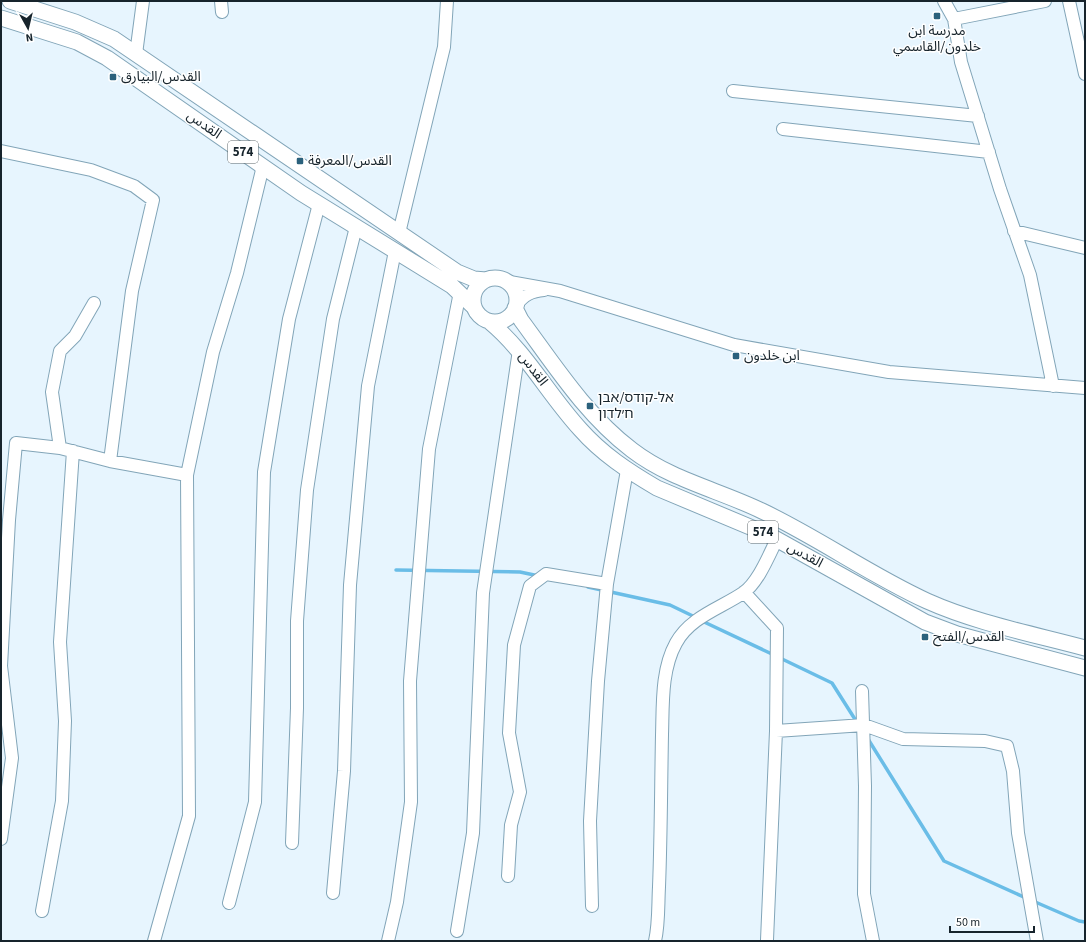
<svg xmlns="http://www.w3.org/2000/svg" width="1086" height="942" font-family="'Source Sans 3','Noto Sans Arabic','Noto Sans Hebrew',sans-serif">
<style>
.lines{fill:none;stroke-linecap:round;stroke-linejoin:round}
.stream{stroke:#6abde7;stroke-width:3.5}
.minor-casing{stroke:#82a5b8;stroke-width:14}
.major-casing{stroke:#82a5b8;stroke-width:17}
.minor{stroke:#fff;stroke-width:12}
.major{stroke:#fff;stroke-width:15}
.poi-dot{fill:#2b617c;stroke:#fff;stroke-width:1.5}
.labels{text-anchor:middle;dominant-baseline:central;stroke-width:3;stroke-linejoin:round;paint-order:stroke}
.shield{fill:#fff;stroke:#5d666b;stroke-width:1}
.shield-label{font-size:13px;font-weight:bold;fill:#17242c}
.poi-label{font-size:14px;fill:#17242c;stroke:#fff;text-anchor:start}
.street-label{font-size:14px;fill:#17242c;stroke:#fff}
</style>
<rect width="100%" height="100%" fill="#e7f5fe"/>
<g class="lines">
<path class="stream" d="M396 570 520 572 539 576
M588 587 670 605 697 618
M702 621 774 655
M780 658 832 683 858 724
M868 739 944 861 1026 898
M1033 901 1079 921 1085 922"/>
<g class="minor-casing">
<path id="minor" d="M221 1 222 12
M944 1 954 19 961 62 1000 189 1030 275 1053 386
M1069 1 1085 74
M954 19 1045 1
M136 54 143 1
M733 91 978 116
M783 129 989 152
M1 151 91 170 134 186 153 200 132 291 110 461
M1014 231 1085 248
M399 233 444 47 447 1
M505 281 560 291 734 345 889 372 1085 388
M516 305C524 295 531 291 544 290
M60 448 52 392 60 351 75 336 94 303
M744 592 777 628 776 731 767 940
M862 691 865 786 864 894 873 941
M776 731 864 725 903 739 985 741 1007 746 1013 771 1018 833 1037 941
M1 839 12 758 1 666 9 520 16 443 60 448 110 461 187 475
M292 843 297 708V621L307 490 333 319 356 227
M508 876 511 825 520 792 509 733 514 645 530 586 546 574 607 584
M333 893 344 771 350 585 368 386 395 251
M229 903 255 802 264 472 289 319 319 204
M592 906 590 821 598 681 607 584 627 470
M42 911 62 801 65 721 60 642 73 451
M457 931 473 833 483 593 519 350
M154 941 189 816 187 475 213 352 237 273 263 166
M388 941 397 902 411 802 410 681 429 449 460 292
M655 941C659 924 658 904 659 887 661 836 661 785 662 735 663 705 661 670 676 643 690 617 721 608 743 593 758 583 769 555 777 539"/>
</g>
<g class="major-casing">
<path id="major" d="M10 1 75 22 114 39 457 272 474 279 486 280
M1 18 77 42 107 58 301 193 452 286 474 307
M473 300a22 22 0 1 1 44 0a22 22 0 1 1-44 0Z
M515 308 521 320C555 366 586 415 632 450 671 480 719 490 762 511 819 538 870 575 927 601 976 623 1033 634 1085 648
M490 322C526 352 548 394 580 429 602 454 628 471 657 488L769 535 925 622 957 634 1085 668"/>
</g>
<use href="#minor" class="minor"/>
<use href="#major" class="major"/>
</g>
<g class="poi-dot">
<rect x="933" y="12" width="8" height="8" rx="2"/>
<rect x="109" y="73" width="8" height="8" rx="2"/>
<rect x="296" y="157" width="8" height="8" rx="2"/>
<rect x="732" y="352" width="8" height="8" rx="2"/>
<rect x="586" y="402" width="8" height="8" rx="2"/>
<rect x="921" y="633" width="8" height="8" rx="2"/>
</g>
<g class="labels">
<g class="shield">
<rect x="228" y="141" width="30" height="22" rx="3"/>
<rect x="748" y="521" width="30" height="22" rx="3"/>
</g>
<g class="shield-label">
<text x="243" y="152">574</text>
<text x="763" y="532">574</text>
</g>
<g class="poi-label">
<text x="937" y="31" text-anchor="middle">مدرسة ابن<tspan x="937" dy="16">خلدون/القاسمي</tspan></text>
<text x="121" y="77">القدس/البيارق</text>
<text x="308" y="161">القدس/المعرفة</text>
<text x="744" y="356">ابن خلدون</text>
<text x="598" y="398">אל-קודס/אבן<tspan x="598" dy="16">ח׳לדון</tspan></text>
<text x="933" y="637">القدس/الفتح</text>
</g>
<g class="street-label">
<text transform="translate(204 125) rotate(35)">القدس</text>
<text transform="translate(533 369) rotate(53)">القدس</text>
<text transform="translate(805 555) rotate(29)">القدس</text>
</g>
</g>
<rect width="1086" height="942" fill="none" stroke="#17242c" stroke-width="4"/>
<g transform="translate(28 28) rotate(172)" stroke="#ffffff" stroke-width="3" paint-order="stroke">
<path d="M0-3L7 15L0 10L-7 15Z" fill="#17242c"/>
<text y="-6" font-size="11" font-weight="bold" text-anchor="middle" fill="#17242c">N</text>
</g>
<path d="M950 926v6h84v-6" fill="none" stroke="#17242c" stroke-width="2"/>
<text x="956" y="926" font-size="12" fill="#17242c" stroke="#ffffff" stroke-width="3" paint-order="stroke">50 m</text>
</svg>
